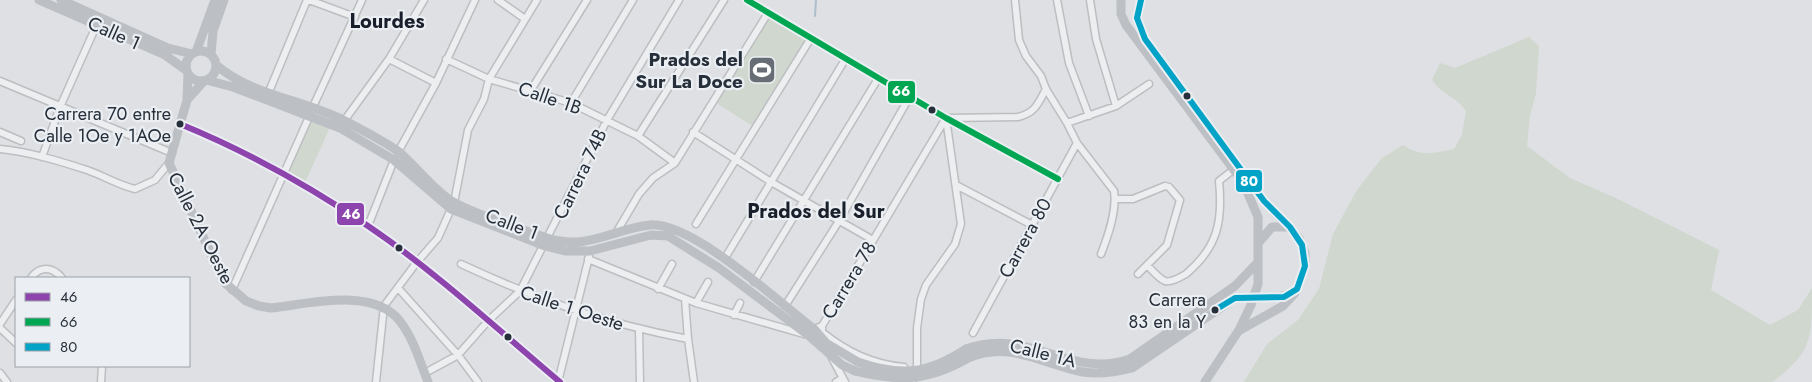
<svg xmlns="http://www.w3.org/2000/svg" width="1812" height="382" font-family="Jost,sans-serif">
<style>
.green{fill:#cfd7ce}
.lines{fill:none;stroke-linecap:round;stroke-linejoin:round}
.stream{stroke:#adbecd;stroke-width:2}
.street-casing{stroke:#bcbec1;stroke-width:9}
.street{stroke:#edeef0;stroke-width:6}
.secondary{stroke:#bcbfc3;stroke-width:9}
.secondary-bridge{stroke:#bcbfc3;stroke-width:9}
.bus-1-casing{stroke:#ebeff3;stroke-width:10}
.bus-2-casing{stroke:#ebeff3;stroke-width:10}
.bus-3-casing{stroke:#ebeff3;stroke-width:10}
.bus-1{stroke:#8e44ad;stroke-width:6}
.bus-2{stroke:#00a651;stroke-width:6}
.bus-3{stroke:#02a3c7;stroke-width:6}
.bus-dot{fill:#262f3a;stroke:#ebeff3;stroke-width:2}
.labels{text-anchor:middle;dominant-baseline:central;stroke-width:4.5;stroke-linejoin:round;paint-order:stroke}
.bus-label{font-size:18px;fill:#262f3a;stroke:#ebeff3;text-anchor:end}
.street-label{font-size:19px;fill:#262f3a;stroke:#ebeff3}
.poi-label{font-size:19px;font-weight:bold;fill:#262f3a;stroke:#ebeff3;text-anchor:end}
.neighbourhood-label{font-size:20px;font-weight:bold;fill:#19202b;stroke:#ebeff3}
.line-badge{stroke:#ebeff3;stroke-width:2}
.badge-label{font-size:14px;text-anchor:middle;font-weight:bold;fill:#fff}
</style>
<rect width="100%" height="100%" fill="#dee0e3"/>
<path class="green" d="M768 13 811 38 756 128 713 101Z
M1529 37 1539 46 1536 93 1530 116 1527 146 1570 178 1618 199 1719 250 1711 290 1770 325 1798 310 1812 288C1812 341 1812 351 1773 382H1244L1267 344 1298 320 1319 289 1333 234 1357 190 1382 158 1403 145C1419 157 1435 153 1454 149L1462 135 1466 111C1455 95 1443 96 1432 80L1440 63 1455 68Z
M309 117 331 125 304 185 283 174Z"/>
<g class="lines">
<path class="stream" d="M815 16 816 0"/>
<g class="street-casing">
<path id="street" d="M309 0 355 17
M498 0 525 19
M747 0 946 118 1058 179
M1015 0 1019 40 1026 56 1041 76 1046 89 1067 123 1077 143 1114 191C1117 211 1108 236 1101 254
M1057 0 1069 63 1089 116
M1090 0 1096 39 1116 106
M389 59 436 83
M446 59 489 79 571 103 638 136 675 163
M0 81 172 153
M531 90 587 0
M268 94 307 0
M571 103 633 0
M312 109 362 0
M947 118 1018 117C1035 113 1038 104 1046 89
M344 121 389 59 424 0
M1067 123 1116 106 1149 84
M180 124C246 151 309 186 368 226 436 272 497 329 560 382
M0 132 21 141
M693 132 771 182 873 240
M638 136 724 0
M0 149C30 152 59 161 87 170 104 176 118 185 135 189L155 180 169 163
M398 152 436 83 475 0
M42 157 60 107 97 24
M956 185 1032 225
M1115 199H1133L1165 186 1169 187 1180 200 1167 245 1138 274
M454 203 468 130 484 99 489 79 537 0
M696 224 811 38
M368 226 394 160
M616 233 639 194 653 178 675 163 768 13
M725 258 846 58
M588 259 696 303 804 334
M461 264C538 300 604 323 688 339
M1147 265C1152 270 1158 278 1165 281 1171 283 1181 277 1186 274 1218 247 1223 221 1219 181L1233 170
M31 278C40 265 53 267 62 278
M754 282 879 77
M398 288 458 355 478 382
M658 289 672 264
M232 290 309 117
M685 299 688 339 694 382
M696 303 708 282
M785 306 839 221 910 96
M734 315 740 303
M0 324 16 300
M822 326V332C847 352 872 364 904 367
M0 328 16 343
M814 329 822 326 946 118
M639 330 640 382
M973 333 1077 143
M832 358 845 382
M0 373 7 382
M425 373 458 355 488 321 520 291 607 120 679 0
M101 382 102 366
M376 382 384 306 417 262 438 238 451 209
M558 382 589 257
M836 382 843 378
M910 382 917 376V328L921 299 926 285 955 244 961 224 946 118"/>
</g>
<use href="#street" class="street"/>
<path class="secondary" d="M39 0 165 55 186 70
M61 0 168 48 192 54
M1121 0V14L1126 25 1243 182 1258 217V284L1251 305 1239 330 1205 382
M186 66a15 15 0 1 1 30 0a15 15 0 1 1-30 0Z
M196 52 215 0
M211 55 213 31 224 0
M216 65C254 97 304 99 347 122 364 131 384 141 399 152 416 166 437 194 455 203 480 216 520 229 547 238 588 251 612 229 650 225 691 221 780 303 814 329L826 343 858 362
M188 74 187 100 169 163 224 282 246 301 259 306 271 308C308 304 372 287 399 320 413 337 420 362 428 382
M206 80 233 87 340 128 394 160 451 209 545 246 565 251H590L651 235 668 236 719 268 808 335 842 365 855 371
M187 100 204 81
M1260 241 1272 227H1290
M1240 330 1283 306 1295 293
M966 349C1029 326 1070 380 1130 359L1235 286 1258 262
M968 358C1011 340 1041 364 1083 372 1100 375 1116 372 1132 368L1235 298 1278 297 1290 294 1297 289 1305 266V253L1299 238 1264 201 1145 39 1137 18 1141 0"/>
<path class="secondary-bridge" d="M858 362C901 377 928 374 966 349
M855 371C899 382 928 381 968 358"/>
<g class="bus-1-casing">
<path id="bus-1" d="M180 124C246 151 309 186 368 226 436 272 497 329 560 382"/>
</g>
<g class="bus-2-casing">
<path id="bus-2" d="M747 0 946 118 1058 179"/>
</g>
<g class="bus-3-casing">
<path id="bus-3" d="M1141 0 1137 18 1145 39 1264 201 1290 227 1302 245 1305 266 1297 289 1284 297 1235 298 1215 310"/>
</g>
<use href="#bus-1" class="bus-1"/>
<use href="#bus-2" class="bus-2"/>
<use href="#bus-3" class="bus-3"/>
</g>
<defs>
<g id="stadium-square" transform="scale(1.4375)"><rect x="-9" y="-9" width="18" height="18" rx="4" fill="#666d75" stroke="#ebeff3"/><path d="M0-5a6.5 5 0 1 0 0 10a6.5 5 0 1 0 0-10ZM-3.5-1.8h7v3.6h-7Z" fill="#fff"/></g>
</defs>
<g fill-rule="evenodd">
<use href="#stadium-square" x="762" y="70"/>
</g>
<g class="bus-dot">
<circle cx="1187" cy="96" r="4.5"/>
<circle cx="932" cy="110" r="4.5"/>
<circle cx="180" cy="124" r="4.5"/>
<circle cx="399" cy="248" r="4.5"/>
<circle cx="1215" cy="310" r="4.5"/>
<circle cx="508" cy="337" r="4.5"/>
</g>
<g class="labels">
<g class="bus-label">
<text x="171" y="114">Carrera 70 entre<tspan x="171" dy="22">Calle 1Oe y 1AOe</tspan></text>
<text x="1206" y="300">Carrera<tspan x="1206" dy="22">83 en la Y</tspan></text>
</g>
<g class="street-label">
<text transform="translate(114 33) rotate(24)">Calle 1</text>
<text transform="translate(550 98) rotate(19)">Calle 1B</text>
<text transform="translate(580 174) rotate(-64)">Carrera 74B</text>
<text transform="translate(512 224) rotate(21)">Calle 1</text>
<text transform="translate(201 228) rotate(63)">Calle 2A Oeste</text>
<text transform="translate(1025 238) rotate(-61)">Carrera 80</text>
<text transform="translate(849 280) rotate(-59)">Carrera 78</text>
<text transform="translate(572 308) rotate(18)">Calle 1 Oeste</text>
<text transform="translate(1043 353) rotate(14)">Calle 1A</text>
</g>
<g class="poi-label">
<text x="743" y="59">Prados del<tspan x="743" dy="22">Sur La Doce</tspan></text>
</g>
<g class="neighbourhood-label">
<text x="387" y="21">Lourdes</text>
<text x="816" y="211">Prados del Sur</text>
</g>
</g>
<g class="line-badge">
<rect x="887" y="80" width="29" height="24" rx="5" fill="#00a651"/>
<rect x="1235" y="169" width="28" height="24" rx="5" fill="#02a3c7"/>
<rect x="336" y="202" width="29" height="24" rx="5" fill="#8e44ad"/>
</g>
<g class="badge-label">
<text x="901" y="96">66</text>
<text x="1249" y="186">80</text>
<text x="351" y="219">46</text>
</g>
<rect x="15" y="277" width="175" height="90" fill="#ebeff3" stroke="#9ca2a9"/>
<rect x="25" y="293" width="25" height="8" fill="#8e44ad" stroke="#9ca2a9"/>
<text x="60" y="302" font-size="15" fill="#262f3a">46</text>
<rect x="25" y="318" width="25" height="8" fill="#00a651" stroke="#9ca2a9"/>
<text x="60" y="327" font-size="15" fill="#262f3a">66</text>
<rect x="25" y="343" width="25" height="8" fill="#02a3c7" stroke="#9ca2a9"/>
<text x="60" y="352" font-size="15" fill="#262f3a">80</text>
</svg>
